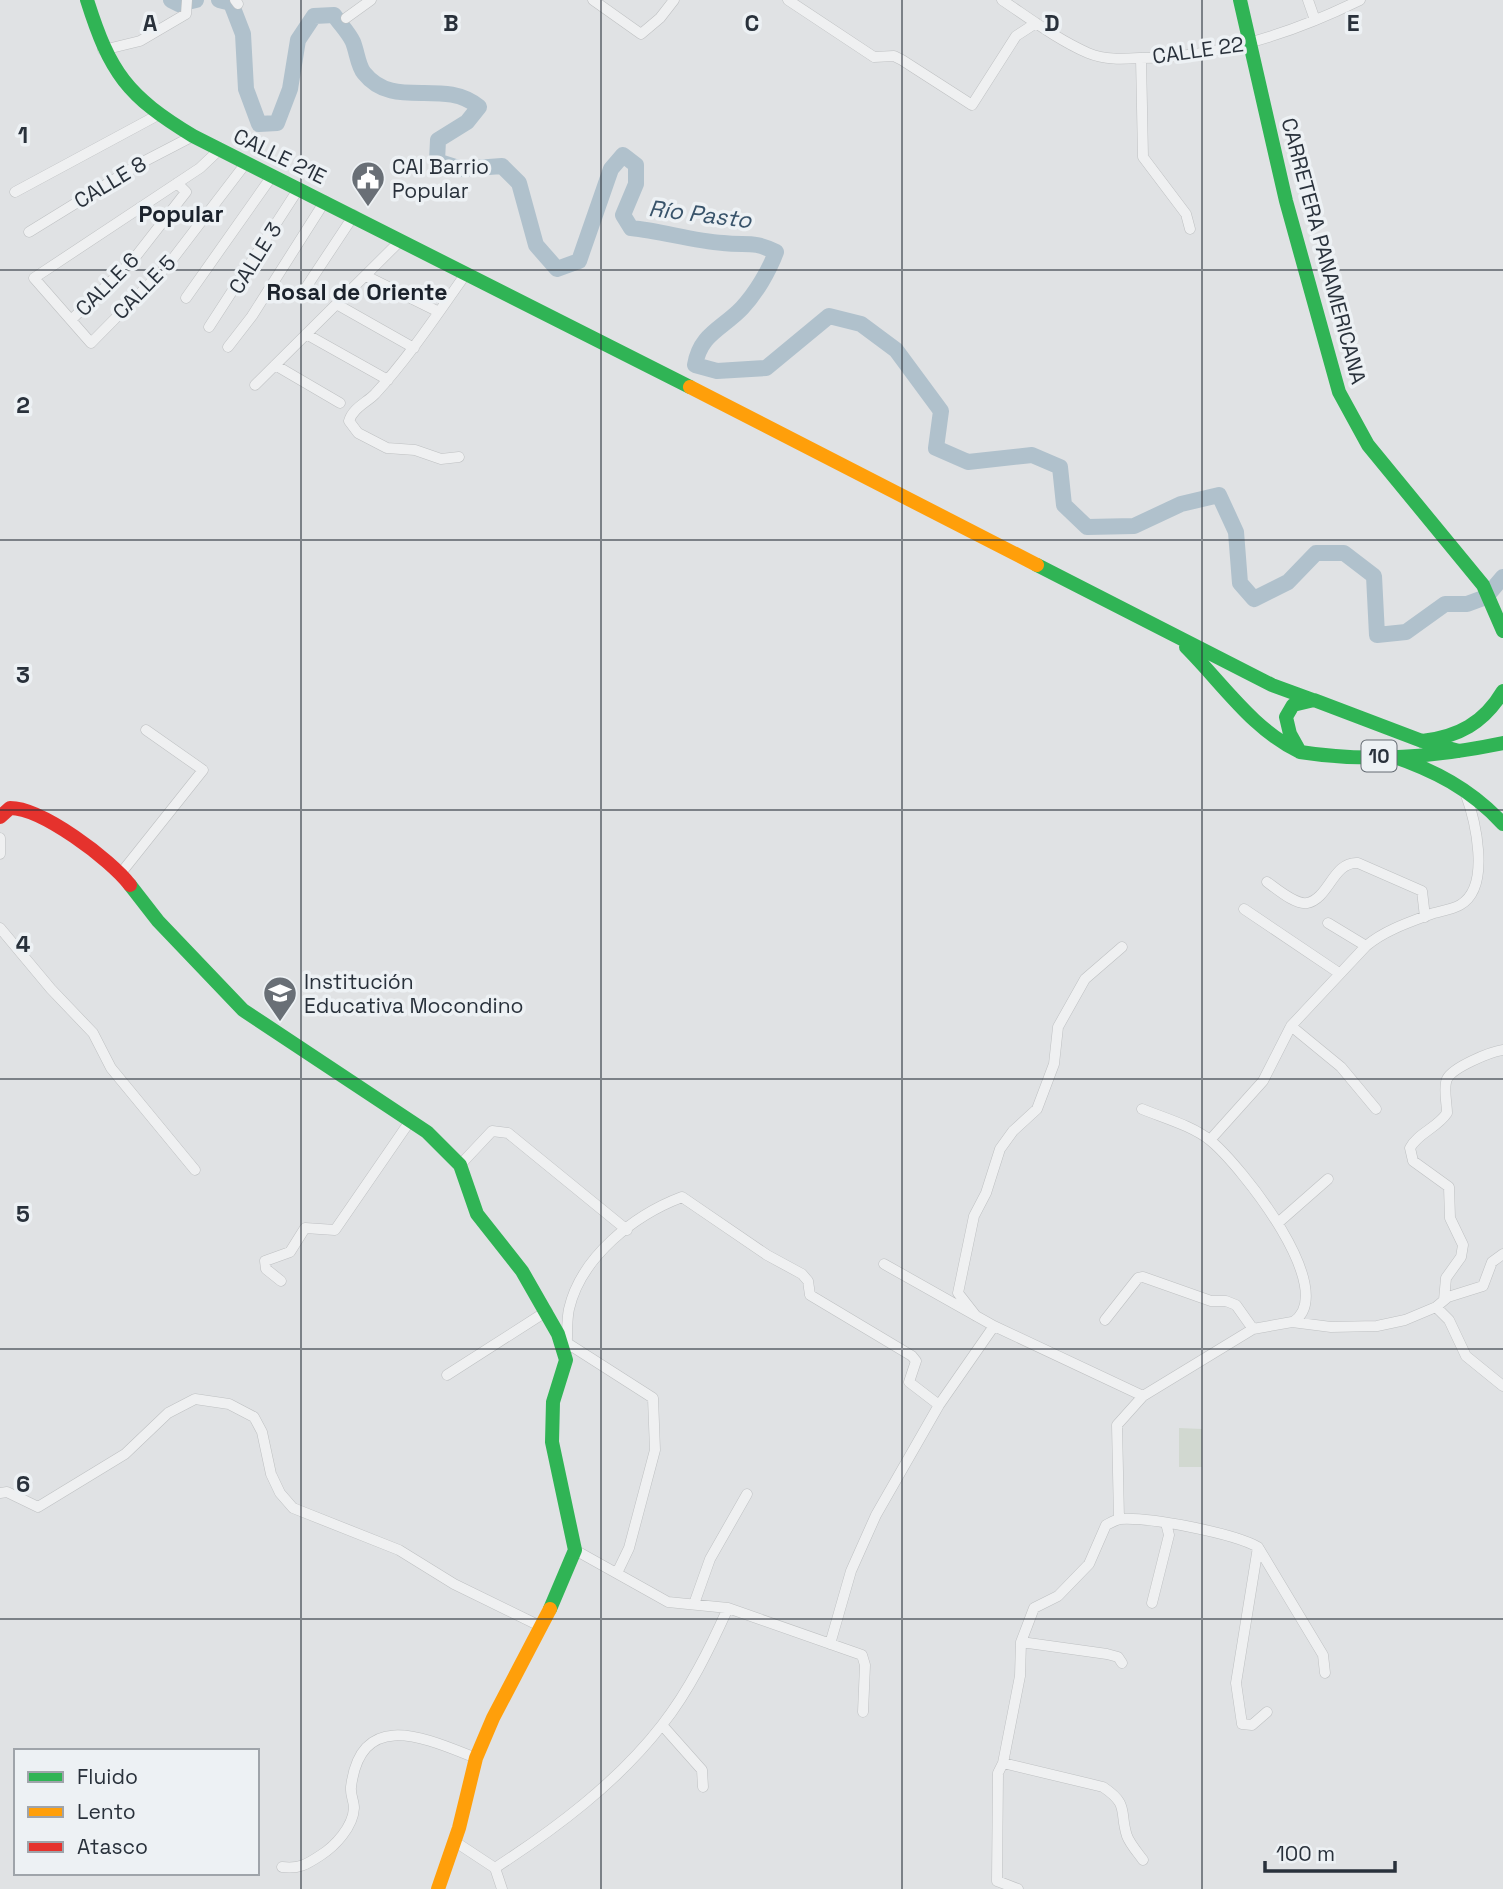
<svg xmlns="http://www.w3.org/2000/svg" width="1503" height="1889" font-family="'Space Grotesk',sans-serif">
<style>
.pitch{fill:#d1d8d0}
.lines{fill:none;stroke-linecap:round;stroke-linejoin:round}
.river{stroke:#b0c1cc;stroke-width:16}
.street-casing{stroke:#bec0c2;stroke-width:11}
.street{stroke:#eff0f1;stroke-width:10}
.fast{stroke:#30b455;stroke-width:14}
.slow{stroke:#ff9f0a;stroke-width:14}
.jam{stroke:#e5322d;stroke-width:14}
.grid{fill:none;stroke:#29313b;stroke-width:2;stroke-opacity:0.55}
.labels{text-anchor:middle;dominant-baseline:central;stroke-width:7;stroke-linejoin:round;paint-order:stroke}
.shield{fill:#edf1f4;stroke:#646b72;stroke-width:2}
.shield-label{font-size:19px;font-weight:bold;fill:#29313b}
.street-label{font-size:21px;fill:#29313b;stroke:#edf1f4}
.poi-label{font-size:21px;fill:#29313b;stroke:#edf1f4;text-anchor:start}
.neighbourhood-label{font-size:23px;font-weight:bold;fill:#1b222c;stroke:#edf1f4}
.water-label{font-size:23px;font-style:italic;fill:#38536a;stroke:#edf1f4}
.grid-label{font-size:23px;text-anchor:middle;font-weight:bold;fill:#29313b;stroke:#edf1f4;stroke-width:7;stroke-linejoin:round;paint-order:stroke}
</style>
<rect width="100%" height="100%" fill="#e0e2e4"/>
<path class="pitch" d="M1179 1428 1202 1429V1467H1179Z"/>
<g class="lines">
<path class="river" d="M171 0 179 4 196 0
M219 0 231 3 243 34 246 89 259 124 277 123 290 89 298 40 314 16 334 15C340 24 349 33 353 42 357 52 358 66 364 73 394 111 443 77 479 107L467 122 438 140 437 161 462 169 502 166 519 183 536 245 557 269 579 261 611 169 623 155 636 165V184L623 215 631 228C662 231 692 241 723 243 747 246 752 240 776 252 769 271 756 293 742 308 722 329 700 334 695 365L717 371 766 368 829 316 861 324 896 350 941 411 936 448 968 462 1032 455 1060 467 1064 505 1087 527 1134 526 1181 504 1219 495 1236 532 1240 583 1254 599 1288 582 1316 553H1344L1374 576 1377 635 1406 632 1445 604H1467L1486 597 1503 577"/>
<g class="street-casing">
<path id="street" d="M235 0 238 4
M593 0 641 34 660 18 674 0
M788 0 874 57 894 56 902 60 972 105 1016 36 1036 23
M1002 0C1029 18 1058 40 1088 53 1105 60 1122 59 1140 58 1218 58 1291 34 1360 0
M1308 0 1315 20
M346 18 371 0
M103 50 140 41 186 14 187 0
M1141 58 1143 157 1186 214 1190 229
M219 150 200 168 34 278 91 343 168 265 246 163
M15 192 158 115
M29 232 141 163 193 136
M366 276 439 312
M303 292 354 215
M186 298 272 176
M338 305 414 348
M71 320 133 260 186 192 177 183
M209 327 299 188
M306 334 388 380
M228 347 252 316 325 201
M275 365 340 403
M255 385 400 241
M459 457 441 459 415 450 387 448 358 433 349 421C353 408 366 403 375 394 409 357 436 316 465 275
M0 838V854
M121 873 203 770 146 730
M1267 882C1277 889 1295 905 1307 903 1329 899 1333 861 1358 863L1422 891 1425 917
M1244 909 1339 973
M1328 923 1366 946
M0 928 51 989 93 1033 111 1068 195 1170
M1291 1026 1341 1067 1376 1109
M1142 1109C1164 1118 1193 1126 1211 1141 1241 1166 1341 1291 1293 1322
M1210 1140 1263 1081 1291 1026 1366 946C1385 930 1410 922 1434 913 1442 911 1453 909 1460 905 1492 887 1475 819 1465 792
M460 1165 492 1131 508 1133 627 1230
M1279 1222 1328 1179
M884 1264 994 1326 1143 1396
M281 1281 266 1269 265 1261 290 1252 305 1228 335 1230 410 1121
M1444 1300 1446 1278 1461 1257 1463 1245 1450 1218 1449 1187 1413 1161 1410 1148C1418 1133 1437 1128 1447 1113 1447 1103 1443 1088 1447 1079 1453 1067 1490 1052 1503 1050
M1436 1307 1449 1320 1466 1356 1503 1386
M976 1316 958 1293 974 1216 986 1193 1000 1149 1013 1131 1037 1109 1054 1064 1058 1027 1085 979 1122 947
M1105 1320 1138 1278 1143 1277 1211 1301H1226L1236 1305 1253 1329
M567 1343 653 1398 655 1450 629 1548 617 1573
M566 1353C568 1339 566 1322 569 1309 581 1257 634 1215 682 1197L767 1255 802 1274 808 1281 810 1295 912 1356 916 1361 909 1382 939 1405
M447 1375 547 1311
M0 1493 7 1492 38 1507 125 1454 168 1413 195 1399 229 1404 254 1417 262 1432 271 1474 280 1493 293 1508 399 1550 454 1584 542 1627
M1119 1519 1117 1425 1143 1396 1253 1329 1292 1322 1331 1327 1377 1326 1405 1320 1436 1307 1448 1297 1483 1286 1492 1262 1503 1254
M1258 1547 1236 1683 1242 1724 1252 1725 1267 1712
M575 1550 668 1602 728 1608 862 1655 865 1665 863 1712
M1152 1603 1169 1535 1166 1523
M694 1604 710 1559 747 1494
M1021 1642 1107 1654 1118 1657 1122 1663
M830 1644 851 1571 876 1515 939 1405 994 1326
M662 1725 702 1770 703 1787
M1003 1763 1103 1787C1130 1805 1119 1812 1127 1836 1130 1844 1138 1853 1143 1860
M454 1841 495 1868 502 1889
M282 1867C299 1869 306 1865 321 1855 335 1846 353 1827 354 1808 354 1801 350 1794 351 1787 361 1707 427 1739 476 1758
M495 1868C555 1829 617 1783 662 1725 689 1691 710 1648 728 1608
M1018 1889 997 1881 998 1773 1003 1763 1020 1676 1021 1642 1034 1608 1058 1596 1089 1564 1106 1525C1110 1523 1115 1520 1120 1519 1150 1517 1233 1533 1258 1547L1323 1655 1325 1673"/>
</g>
<use href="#street" class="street"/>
<path class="fast" d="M87 0C110 73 127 96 193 136L690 387
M1240 0 1286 201 1339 392 1368 445 1483 585 1503 631
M1037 565 1272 685 1313 700
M1186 647C1223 684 1252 729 1300 752
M1422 741C1458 737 1484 723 1503 691
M1459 751 1422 741 1314 700 1293 705 1286 717 1290 734 1300 752C1368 763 1436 757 1503 743
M1389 755C1434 770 1471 789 1503 824
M130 885 158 921 243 1010 427 1132 460 1165 477 1214 522 1271 558 1334 566 1360 553 1402 552 1442 575 1550 550 1609"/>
<path class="slow" d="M690 387 1037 565
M438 1889 459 1828 476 1758 493 1718 550 1609"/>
<path class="jam" d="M0 817 10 808C42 808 110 859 130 885"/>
</g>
<path class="grid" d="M301 0V1889M601 0V1889M902 0V1889M1202 0V1889M0 270H1503M0 540H1503M0 810H1503M0 1079H1503M0 1349H1503M0 1619H1503"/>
<defs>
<g id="civic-pin" transform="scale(1.75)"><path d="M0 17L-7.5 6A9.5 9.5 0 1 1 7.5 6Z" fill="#696f76" stroke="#edf1f4"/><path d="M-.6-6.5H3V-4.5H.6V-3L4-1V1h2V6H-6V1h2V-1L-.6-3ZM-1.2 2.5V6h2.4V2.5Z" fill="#fff"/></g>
<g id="school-pin" transform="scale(1.75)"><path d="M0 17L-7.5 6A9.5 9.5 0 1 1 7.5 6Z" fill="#696f76" stroke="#edf1f4"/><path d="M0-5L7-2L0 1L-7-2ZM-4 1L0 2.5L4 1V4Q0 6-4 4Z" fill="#fff"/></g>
</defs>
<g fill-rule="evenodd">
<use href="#civic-pin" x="368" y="178"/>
<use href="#school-pin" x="280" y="993"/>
</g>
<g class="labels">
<rect class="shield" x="1361.5" y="740.5" width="35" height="31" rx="5"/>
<g class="shield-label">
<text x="1379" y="756">10</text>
</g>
<g class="street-label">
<text transform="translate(1198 50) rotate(-8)">CALLE 22</text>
<text transform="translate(280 156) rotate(26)">CALLE 21E</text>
<text transform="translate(110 182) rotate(-31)">CALLE 8</text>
<text transform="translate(1324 251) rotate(75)">CARRETERA PANAMERICANA</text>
<text transform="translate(255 258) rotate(-58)">CALLE 3</text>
<text transform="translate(107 284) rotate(-45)">CALLE 6</text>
<text transform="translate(144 287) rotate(-46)">CALLE 5</text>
</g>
<g class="poi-label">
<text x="392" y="166">CAI Barrio<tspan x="392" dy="24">Popular</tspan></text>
<text x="304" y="981">Institución<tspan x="304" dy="24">Educativa Mocondino</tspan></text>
</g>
<g class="neighbourhood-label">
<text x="181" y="214">Popular</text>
<text x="357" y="292">Rosal de Oriente</text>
</g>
<g class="water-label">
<text transform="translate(700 214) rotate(7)">Río Pasto</text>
</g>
</g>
<g class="grid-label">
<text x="150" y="31">A</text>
<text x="451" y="31">B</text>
<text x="752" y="31">C</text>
<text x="1052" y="31">D</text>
<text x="1353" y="31">E</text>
<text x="23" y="143">1</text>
<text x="23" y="413">2</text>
<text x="23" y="683">3</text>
<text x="23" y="952">4</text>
<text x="23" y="1222">5</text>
<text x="23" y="1492">6</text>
</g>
<rect x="14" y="1749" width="245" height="126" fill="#edf1f4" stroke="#9fa4aa" stroke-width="2"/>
<rect x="28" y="1772" width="35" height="10" fill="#30b455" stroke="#9fa4aa" stroke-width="2"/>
<text x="77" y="1784" font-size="21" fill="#29313b">Fluido</text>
<rect x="28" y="1807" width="35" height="10" fill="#ff9f0a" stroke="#9fa4aa" stroke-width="2"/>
<text x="77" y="1819" font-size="21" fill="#29313b">Lento</text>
<rect x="28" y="1842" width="35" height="10" fill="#e5322d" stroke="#9fa4aa" stroke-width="2"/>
<text x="77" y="1854" font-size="21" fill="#29313b">Atasco</text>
<path d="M1265 1861v10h130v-10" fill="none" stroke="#29313b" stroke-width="3.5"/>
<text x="1276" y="1861" font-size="21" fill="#29313b" stroke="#edf1f4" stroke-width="5" paint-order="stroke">100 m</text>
</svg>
